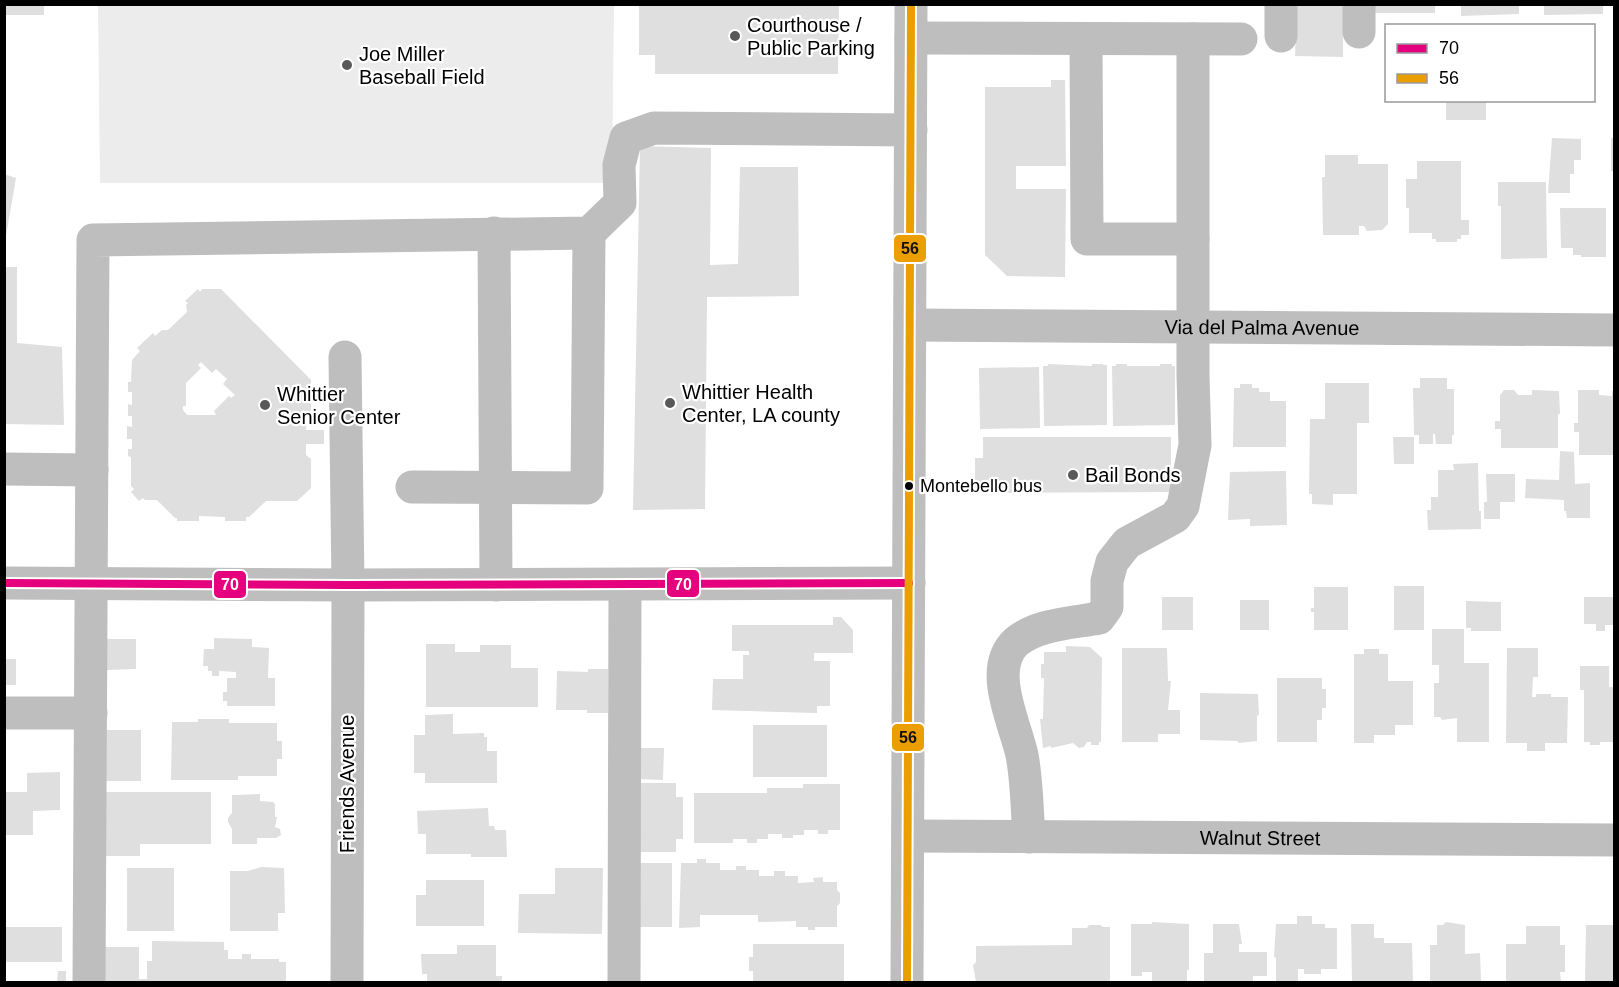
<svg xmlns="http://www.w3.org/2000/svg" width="1619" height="987" font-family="Arial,sans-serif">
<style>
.green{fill:#ececec}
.building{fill:#dfdfdf;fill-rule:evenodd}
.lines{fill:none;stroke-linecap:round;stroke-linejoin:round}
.minor{stroke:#bebebe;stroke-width:33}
.major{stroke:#bebebe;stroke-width:33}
.bus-1-casing{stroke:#fff;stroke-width:12}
.bus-2-casing{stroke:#fff;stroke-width:12}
.bus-1{stroke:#e5007d;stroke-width:8}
.bus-2{stroke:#eb9e00;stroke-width:8}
.poi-dot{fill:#595959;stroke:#fff;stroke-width:2}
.bus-dot{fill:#000;stroke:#fff;stroke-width:2}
.labels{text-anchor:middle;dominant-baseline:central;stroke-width:4.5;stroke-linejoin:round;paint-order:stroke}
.bus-label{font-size:18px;fill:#000;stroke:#fff;text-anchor:start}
.poi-label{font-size:20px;fill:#000;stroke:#fff;text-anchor:start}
.street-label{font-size:20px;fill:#000;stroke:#fff}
.line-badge{stroke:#fff;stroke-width:2}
.badge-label{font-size:16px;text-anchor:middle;font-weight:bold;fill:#fff}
.pale-badge-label{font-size:16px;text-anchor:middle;font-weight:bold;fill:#111}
</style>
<rect width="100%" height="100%" fill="#fff"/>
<path class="green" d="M98 5H614L612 183H100Z"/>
<path class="building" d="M4 4H44V15H4Z
M639 4H839L838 74H655V55H639Z
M1297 4H1343V57L1295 56Z
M1370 4H1435V13H1370Z
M1461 4H1519V14L1461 16Z
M1544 4H1603V14L1544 15Z
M1051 80H1065L1066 166H1016V189H1066L1065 277 1007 276 985 255V87H1051Z
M1446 100H1486V120H1446Z
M1552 138 1581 139V160H1574V174H1570V193H1548Z
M1611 138H1614V171H1611Z
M640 146 711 148 710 265 738 264 740 167H798L799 296 707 297 705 509 633 510Z
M1325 155H1358V164H1388V224L1382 230 1367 231 1364 226H1359V235H1323L1322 177H1325Z
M1417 161H1461V220H1469V235H1461V239H1457V242H1436V239H1432V233H1409V208H1406V179H1417Z
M4 174 16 178 6 236H4Z
M1498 182H1546L1547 258 1501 259V206H1498Z
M1560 208H1606V257H1581V255H1573V248H1561Z
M4 267H17V343L62 347 64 425 4 424Z
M198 289 200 292 202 289H221L311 380V413L307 418 306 430H324V444H306V455L311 459V488L297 501H266L249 517H246V521H225V517L199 516V521H177V518H175L157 500H145L143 498 139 501 131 492 134 489 131 486V457L128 456V449H132V439H127V426L132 427V416H128V404L132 405V392H128V382H131L132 360 140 351 137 348 153 333 155 336 162 330H168L187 312 186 305 188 303 185 301ZM201 362 212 373 216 369 227 379 223 384 235 395 231 398 229 396 214 411 216 415H187L183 410V406H186V383L201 368 198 365Z
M1048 364 1092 366V364H1103V365H1107V425L1044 426 1043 366H1048Z
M1116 364H1127V366H1160V364H1172V366H1175V425L1113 426 1112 366H1116Z
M1039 367 1040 428 980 429 979 368Z
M1420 378H1447V389H1454V435H1452V444H1436L1435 434H1433V444H1419V435H1414L1413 388H1420Z
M1325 383H1369V423H1357V494H1333V505L1312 504V494H1309L1310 419H1325Z
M1240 384H1252V388H1259V392H1270V401H1286V447H1233L1234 388H1240Z
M1504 390H1514L1518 395H1532V390L1559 391 1560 414H1558V448H1501V429H1495V421H1500V395Z
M1578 390H1599V395L1612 396V391H1614V455H1579V432H1574V423H1578Z
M983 437H1171V492L975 493V458H983Z
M1393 437H1414V464H1394Z
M1560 451 1574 452 1575 484 1590 483V518H1567L1566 511H1564V500L1525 498 1526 479 1559 480Z
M1478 463 1479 511H1481V529L1428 530 1427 510H1431V497H1438V470H1454L1453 464Z
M1286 471 1287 525 1250 526V519L1228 520 1230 472Z
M1486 474H1515V502H1500V519H1484V502H1487Z
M1394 586H1424V630H1394Z
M1314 587H1348V630H1314V612H1311V608H1314Z
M1162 597H1193V630H1162Z
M1584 597H1613V625H1605V631H1596V624H1584Z
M1240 600H1269V630H1240Z
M1466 601 1501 602V631H1471V628H1466Z
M833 617H841L853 630V653H814V661H830V706H817V713L712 710 713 679H743V655H749V651H732V625H833Z
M1432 629H1464V663H1489V742H1457V718L1442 720 1440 717H1434V683H1439V665H1432Z
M214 638 252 639V647L269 648 268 678H275V706H227V701H223V692H227V678H236V672L219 671V676H212V671H208V666H203L204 649H214Z
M106 639H136V669L106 670Z
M426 644H455V652H480V645H511V668H538V707H426Z
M1066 646 1090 647 1102 658 1101 742H1099V745H1091V742H1087L1084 747 1079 748 1073 743 1051 748V746L1043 748 1040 719H1043L1044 678H1041V664H1044V652H1066Z
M1122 648H1167L1168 681H1171L1168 710H1180V734H1158V742H1122Z
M1507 648H1538V677H1533L1532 697H1536V694H1551V697H1568L1567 743H1545V751H1527V743H1506Z
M1364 649H1379V654H1388V681H1413V725H1395V735H1374V743H1354V654H1364Z
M4 659H16V685H4Z
M1580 666H1609V687H1614V742H1600V745H1590V742H1584V690H1580Z
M588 669H608V713H587V710H556L557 671 588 672Z
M1277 678H1322V689H1326V708H1322V720H1317V742H1277Z
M1200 693 1258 694 1259 715 1257 716V741L1239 743 1237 741 1200 740Z
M453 714V734L484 733V737H487V751H497V783H425V773H414V735H425V715Z
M198 719H229V723H277V741H282V759H277V776H238V780H171L172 722H198Z
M753 725H827V777H753Z
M105 730H141V781H104Z
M638 748H664L663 780 638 779Z
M60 772V810L33 811V835H5V792H27V773Z
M635 783H676V797H683V839H676V852H635Z
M803 784H840V830H828V834H818V830H804V835H793V838H782V834H768V839H757V843H747V839H733V843H694V793H767V788H803Z
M102 792H211V844H140V856H102Z
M260 794V801L273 802 275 804V817H277L275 827 280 829 281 835 276 838H257V844H232V829L228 822V818L232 813V795Z
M488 808 489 826H494L495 830H506L507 857H471V854H426V834H418L417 811Z
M697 859H706V863H720V870H736V866H746V870H759V876H774V871H785V876H798V883L814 882 813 878 823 877V882H837V890L840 893V903L837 906V927H815V930H808V927H796V921L758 922V915H700V927L679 928 681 863H697Z
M638 863H672V927H638Z
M261 867 284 868 285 913H278V931H230V871H248Z
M127 868H174V931H127Z
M555 868H603L602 934 518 933 519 894H555Z
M426 880H484V926H416V895H426Z
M1297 916H1312V924H1325V928H1337V969H1321V974H1304V969H1298V982H1276V958L1274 957 1276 924H1297Z
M1152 922 1189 924V970H1187V982H1152V972H1142V976H1131V924H1152Z
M1446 922 1465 925V954L1480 953 1481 982H1430V945H1437V925H1443Z
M1213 924H1239L1242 944H1239V952H1267V976H1253V982H1204V953H1213Z
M1351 924H1374V938H1384V943H1412L1413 982H1352Z
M1089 925H1100L1103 927H1110V982H976L973 965 976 962V946L1072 945V928H1087Z
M1586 925H1613L1614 982H1585Z
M1526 926H1560V945H1565V972H1560L1561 982H1506V944H1526Z
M4 927H62V962H4Z
M152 941 224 942V950H228V959H242V954H251V959H279V962H286V982H103L104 947H139V979H147V961H152Z
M753 944H844V982H753V971H749V957H753Z
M457 945H496V976H502V982H427V974H422L421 954H457Z
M58 971H66V982H57Z"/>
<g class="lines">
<g class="minor">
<path d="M1359 4V32"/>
<path d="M1281 36V4"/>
<path d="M911 38 1241 39"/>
<path d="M1086 39 1087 239H1193"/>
<path d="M494 233 496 585"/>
<path id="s1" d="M910 325 1614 330"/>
<path d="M345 357 348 585 347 982"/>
<path d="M4 469 92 470"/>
<path d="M412 487 587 488 589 233"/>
<path d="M4 583 348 585 909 583"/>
<path d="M4 713H91"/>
<path id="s2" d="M908 836 1614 840"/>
<path d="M1029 837C1027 810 1027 781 1022 755 1015 723 987 669 1016 642 1037 624 1073 623 1099 618L1107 607V581L1112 562 1127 543 1175 517 1183 506 1195 445 1193 376V39"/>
<path d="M89 982 93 240 589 233 620 203 619 165 626 138 654 128 911 130"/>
<path d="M624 982 625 585"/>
</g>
<path class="major" d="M907 982 911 4"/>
<g class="bus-1-casing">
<path id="bus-1" d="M4 583 348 585 909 583"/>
</g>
<g class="bus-2-casing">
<path id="bus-2" d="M907 982 911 4"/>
</g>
<use href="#bus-1" class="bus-1"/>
<use href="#bus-2" class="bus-2"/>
</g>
<g class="poi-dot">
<circle cx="735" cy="36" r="6"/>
<circle cx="347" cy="65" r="6"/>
<circle cx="670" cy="403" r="6"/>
<circle cx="265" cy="405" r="6"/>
<circle cx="1073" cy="475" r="6"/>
</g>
<circle class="bus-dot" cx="909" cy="486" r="5"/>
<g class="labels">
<g class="bus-label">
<text x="920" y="486">Montebello bus</text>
</g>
<g class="poi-label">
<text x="747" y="25">Courthouse /<tspan x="747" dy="23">Public Parking</tspan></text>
<text x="359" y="54">Joe Miller<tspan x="359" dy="23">Baseball Field</tspan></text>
<text x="682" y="392">Whittier Health<tspan x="682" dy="23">Center, LA county</tspan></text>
<text x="277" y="394">Whittier<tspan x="277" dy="23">Senior Center</tspan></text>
<text x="1085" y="475">Bail Bonds</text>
</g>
<g class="street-label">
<text stroke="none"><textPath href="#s1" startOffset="352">Via del Palma Avenue</textPath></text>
<text transform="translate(347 784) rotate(-90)">Friends Avenue</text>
<text stroke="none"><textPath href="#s2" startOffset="352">Walnut Street</textPath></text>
</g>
</g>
<g class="line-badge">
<rect x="893" y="234" width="34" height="29" rx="6" fill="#eb9e00"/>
<rect x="666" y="569" width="34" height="29" rx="6" fill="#e5007d"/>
<rect x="213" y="570" width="34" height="29" rx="6" fill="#e5007d"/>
<rect x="891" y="723" width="34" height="29" rx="6" fill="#eb9e00"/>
</g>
<g class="badge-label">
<text x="683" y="590">70</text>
<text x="230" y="590">70</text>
</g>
<g class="pale-badge-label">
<text x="910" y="254">56</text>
<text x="908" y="743">56</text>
</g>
<rect width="1619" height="987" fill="none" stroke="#000000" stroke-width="12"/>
<rect x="1385" y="24" width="210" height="78" fill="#ffffff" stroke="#999999" stroke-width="1.5"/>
<rect x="1397" y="44" width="30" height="9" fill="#e5007d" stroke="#999999" stroke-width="1.5"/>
<text x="1439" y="54" font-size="18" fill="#000000">70</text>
<rect x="1397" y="74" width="30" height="9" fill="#eb9e00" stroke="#999999" stroke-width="1.5"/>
<text x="1439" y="84" font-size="18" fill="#000000">56</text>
</svg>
